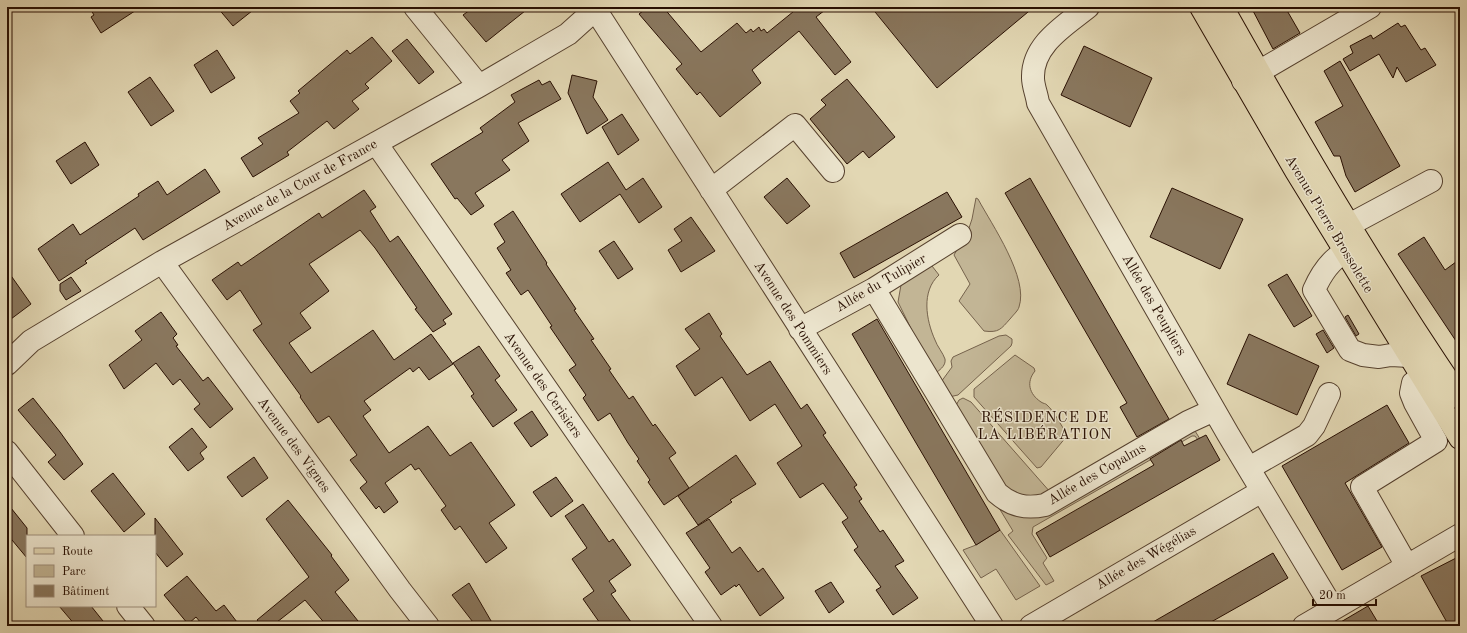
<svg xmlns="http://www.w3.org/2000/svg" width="1467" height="633" font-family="'Old Standard TT',serif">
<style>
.green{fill:#c2b595;stroke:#75624c}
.building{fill:#89775e;stroke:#280f02}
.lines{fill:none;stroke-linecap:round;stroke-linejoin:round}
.minor-casing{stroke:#56412e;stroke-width:24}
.major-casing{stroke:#280f02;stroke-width:24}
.minor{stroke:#ece5ce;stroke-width:22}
.major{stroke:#e2d7b3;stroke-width:22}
.labels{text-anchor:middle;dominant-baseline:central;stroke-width:3;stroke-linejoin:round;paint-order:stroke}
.street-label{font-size:14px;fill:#280f02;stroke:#ece5ce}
.neighbourhood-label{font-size:15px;letter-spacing:1px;fill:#280f02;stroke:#ece5ce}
</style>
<rect width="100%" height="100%" fill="#e2d7b3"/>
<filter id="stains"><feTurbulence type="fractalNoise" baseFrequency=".005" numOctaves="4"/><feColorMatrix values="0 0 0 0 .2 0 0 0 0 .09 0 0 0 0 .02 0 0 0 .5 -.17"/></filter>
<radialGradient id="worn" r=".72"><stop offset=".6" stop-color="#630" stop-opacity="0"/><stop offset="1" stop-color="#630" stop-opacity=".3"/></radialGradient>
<path class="green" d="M976 198 978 199C992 225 1029 278 1019 307 1018 311 1013 315 1010 319 1001 329 999 333 984 331L959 301 970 284 954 255 969 228 972 219Z
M932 264V266L939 275C921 291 926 320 935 340 937 346 943 353 945 359 946 365 941 369 937 372L934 371 924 355 898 302 901 285 908 276Z
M1006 335 1012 339V343L1011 346 958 395 949 397 941 382 952 367 951 361 953 357 999 336Z
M1015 355 1034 368 1035 371C1026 382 1029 394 1041 402 1044 404 1045 403 1047 405 1055 412 1060 425 1067 433V436L1041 467 1037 468 974 397V389Z
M963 398 971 402 1051 493 1044 498 1009 496 954 409 959 400Z
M1192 426 1200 439 1198 440 1195 436H1192L1033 527 1032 534 1047 558 1043 563 1054 581 1046 585 1008 535 1013 531 996 503 1016 511Z
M1000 530 1040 586 1016 600 996 569 981 578 963 550 976 545Z"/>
<path class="building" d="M89 7H141L101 33 91 17 94 15Z
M217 7H257L233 26Z
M474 7H530L486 42 463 15Z
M648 7H663L701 52 737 23 746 33 751 29 753 32 759 27 761 31 764 29 767 33 799 7H829L816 17 851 62 835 75 799 31 752 70 761 83 720 117 700 92 697 95 676 69 682 64 639 14Z
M871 7H1034L937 88Z
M1251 7H1285L1300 33 1273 49Z
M1398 23 1401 27 1405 25 1421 50 1425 48 1436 65 1406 82 1397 67 1393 78 1379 54 1350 71 1343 59 1353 53 1350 46 1371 35 1373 39Z
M372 37 392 61 365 84 369 88 352 101 359 109 334 129 327 121 287 152 289 155 253 177 241 158 263 144 258 138 299 113 290 101 300 93 298 91 347 50 350 54Z
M407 39 434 72 419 84 392 51Z
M1084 46 1152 78 1130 127 1061 95Z
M217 50 235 78 211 93 194 65Z
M1340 61 1400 166 1355 192 1346 176 1340 156H1334L1315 122 1343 106 1324 71Z
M572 75 597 81 593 97 608 120 587 134 568 93Z
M150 77 174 111 151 126 128 92Z
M847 79 895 137 869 158 863 151 847 164 810 119 826 105 821 100Z
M539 80 542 85 550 81 561 99 518 123 529 141 502 160 510 170 475 193 484 206 471 215 457 198 455 199 431 164 483 132 480 128 515 102 511 95Z
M622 114 639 140 618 155 602 127Z
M85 142 99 165 71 184 56 161Z
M608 162 626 190 643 178 662 207 639 223 620 194 580 222 561 194Z
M205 169 220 192 143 240 135 228 85 261 87 263 59 281 38 249 73 224 80 235 139 196 138 194 158 181 167 195Z
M787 178 810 206 787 224 764 197Z
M1030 178 1169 419 1137 437 1120 407 1127 403 1005 193Z
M1172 188 1243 219 1220 269 1150 237Z
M364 190 376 207 370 211 390 242 398 236 452 314 443 320 446 324 433 332 415 309 417 308 375 248 360 230 309 264 329 291 300 313 311 328 289 343 311 373 373 330 394 360 431 334 453 364 429 380 419 367 413 372 410 368 364 401 371 410 363 416 389 453 428 426 450 456 471 442 515 505 489 523 507 548 486 563 460 526 455 530 441 510 446 506 419 468 415 470 411 464 385 483 398 502 384 513 379 506 376 509 360 488 367 482 350 460 357 455 329 416 318 423 300 397 301 396 253 330 262 324 240 290 227 300 212 280 238 262 241 266 319 213 322 218Z
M947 192 962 217 854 278 840 253Z
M513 211 547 263 546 264 576 309 574 310 594 339 591 340 611 369 609 370 629 399 633 396 653 426 655 424 676 453 669 458 689 488 664 505 648 482 650 480 637 461 639 459 628 443 610 413 598 421 583 398 586 395 569 370 576 365 550 327 552 326 528 290 521 295 506 273 511 270 497 248 505 242 494 224Z
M691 217 715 251 681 272 668 250 682 241 674 229Z
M1424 237 1445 270 1460 259V347L1398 254Z
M614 241 633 269 618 279 599 251Z
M7 270 31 304 7 322Z
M1287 274 1312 316 1294 327 1268 285Z
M71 277 81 291 66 300 60 291V284Z
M161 312 177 334 173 338 178 345 176 346 203 381 208 377 233 409 210 428 194 409 200 404 180 379 173 385 156 363 124 389 109 365 142 340 135 331Z
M709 313 722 334 720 336 747 375 770 361 801 409 807 404 826 433 823 435 857 485 854 487 862 499 859 501 880 532 883 530 904 561 895 566 918 598 893 615 876 590 881 587 854 550 858 547 842 522 848 518 823 483 800 498 777 463 802 446 775 404 750 421 722 377 695 396 676 366 700 349 685 329Z
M1348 315 1359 334 1356 336 1345 317Z
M877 319 1000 530 976 545 852 334Z
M1323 330 1334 348 1327 353 1316 334Z
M1249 334 1319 366 1297 415 1227 384Z
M479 346 500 376 495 380 517 410 493 427 471 396 474 394 453 363Z
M33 398 60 432 83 464 64 480 48 462 56 455 18 410Z
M1387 405 1409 443 1345 483 1382 547 1342 570 1282 466Z
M532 411 548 435 531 447 514 423Z
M192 428 207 447 200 453 204 459 188 471 169 447Z
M1206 435 1220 460 1050 557 1036 533 1154 465 1150 459 1181 440 1184 446Z
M736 455 756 484 730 500 732 502 698 525 678 496Z
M254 457 268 478 242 497 227 477Z
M113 473 145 514 124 532 91 491Z
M556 477 573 501 551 517 533 492Z
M288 500 332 555 331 556 349 580 335 592 362 626H327L305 600 272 626H262L257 620 309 577 266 519Z
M7 503 27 528V558L7 534Z
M583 504 609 542 613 539 631 565 609 581 616 591 611 594 634 626H602L583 599 594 591 572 559 587 548 565 516Z
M155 518 183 554 167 567 155 552Z
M709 519 732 553 740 547 758 572 763 568 784 598 760 616 739 584 736 587 735 585 721 595 705 572 710 568 686 533Z
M1273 553 1288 578 1259 595 1204 626H1146Z
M1460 556V626H1449L1421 576Z
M187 576 216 611 224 605 240 626H198L201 623 196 617 188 624 164 595Z
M831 582 844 602 829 613 815 591Z
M469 583 494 626H476L452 595Z
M59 606H91L107 626H76Z
M1368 606 1380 626H1334Z"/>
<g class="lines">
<g class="minor-casing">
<path id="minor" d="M415 7 479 86
M1088 7C1066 25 1032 44 1033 78 1033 86 1037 95 1038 103L1228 434 1333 609
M595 9 992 626
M1243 81 1370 7
M376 143 711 626
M711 190 795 125 833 171
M1340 241 1349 225 1431 181
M1345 252C1330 260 1321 274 1314 290L1350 350 1363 355 1379 357 1391 355 1409 356
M162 262 400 590 428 626
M874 289 997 493C1012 506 1026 509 1045 505L1188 422 1214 410
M800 329 874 289 960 235
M7 364 31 341 162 262 479 86 568 34 598 7
M7 452 73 536
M1249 468 1307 435 1314 426 1329 394
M1407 566 1362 487 1436 441 1415 403 1411 393 1413 383 1423 377
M128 606 144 626
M1031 626 1262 491
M1304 626 1460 535"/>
</g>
<g class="major-casing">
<path id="major" d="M1201 7 1296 171 1460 438
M1222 7C1297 140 1374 272 1460 398"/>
</g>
<use href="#minor" class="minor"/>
<use href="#major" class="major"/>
</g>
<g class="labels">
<g class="street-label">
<text transform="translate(300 185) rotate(-29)">Avenue de la Cour de France</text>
<text transform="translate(1329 224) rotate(59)">Avenue Pierre Brossolette</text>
<text transform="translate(881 283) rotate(-30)">Allée du Tulipier</text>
<text transform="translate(1154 305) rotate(60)">Allée des Peupliers</text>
<text transform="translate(793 318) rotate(57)">Avenue des Pommiers</text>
<text transform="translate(543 385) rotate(55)">Avenue des Cerisiers</text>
<text transform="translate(294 445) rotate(54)">Avenue des Vignes</text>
<text transform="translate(1097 474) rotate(-30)">Allée des Copalms</text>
<text transform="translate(1146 558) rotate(-30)">Allée des Wégélias</text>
</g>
<g class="neighbourhood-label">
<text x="1045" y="418">RÉSIDENCE DE<tspan x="1045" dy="17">LA LIBÉRATION</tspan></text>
</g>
</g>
<rect width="1467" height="633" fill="none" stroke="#e2d7b3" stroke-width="24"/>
<rect x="8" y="8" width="1451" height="617" fill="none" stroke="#280f02" stroke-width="2"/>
<rect x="12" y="12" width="1443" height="609" fill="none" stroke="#280f02"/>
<rect x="26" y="535" width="130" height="72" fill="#ece5ce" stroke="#9e8f7c"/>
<rect x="34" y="548" width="20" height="6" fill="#e2d7b3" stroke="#9e8f7c"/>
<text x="62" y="555" font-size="12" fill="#280f02">Route</text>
<rect x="34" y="565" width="20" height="12" fill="#c2b595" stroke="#9e8f7c"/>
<text x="62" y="575" font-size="12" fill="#280f02">Parc</text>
<rect x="34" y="585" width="20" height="12" fill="#89775e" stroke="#9e8f7c"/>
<text x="62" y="595" font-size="12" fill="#280f02">Bâtiment</text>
<path d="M1313 599v6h63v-6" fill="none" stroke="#280f02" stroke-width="2"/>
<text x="1319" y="599" font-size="12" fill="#280f02" stroke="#ece5ce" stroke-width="3" paint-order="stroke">20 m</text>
<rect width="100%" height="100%" filter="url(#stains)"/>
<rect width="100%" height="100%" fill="url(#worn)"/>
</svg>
